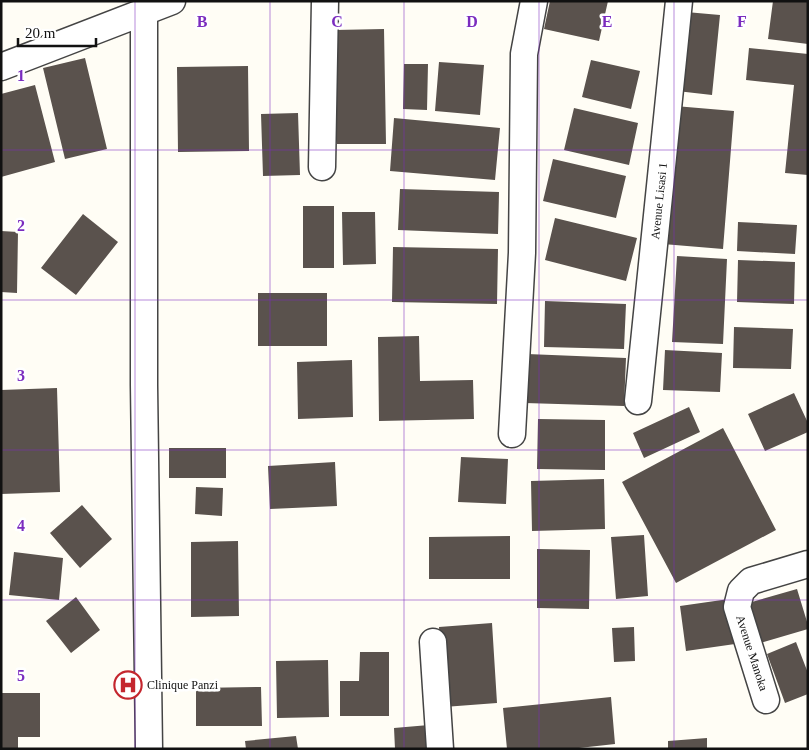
<svg xmlns="http://www.w3.org/2000/svg" width="809" height="750" font-family="'Times New Roman',serif">
<style>
.building{fill:#5a524d}
.lines{fill:none;stroke-linecap:round;stroke-linejoin:round}
.minor-casing{stroke:#444;stroke-width:29}
.minor{stroke:#fff;stroke-width:26}
.grid{fill:none;stroke:#7b2cbf;stroke-width:1;stroke-opacity:0.55}
.labels{text-anchor:middle;dominant-baseline:central;stroke-width:5;stroke-linejoin:round;paint-order:stroke}
.street-label{font-size:12px;fill:#111;stroke:#fff}
.poi-label{font-size:12px;fill:#111;stroke:#fff;text-anchor:start}
.grid-label{font-size:16px;text-anchor:middle;font-weight:bold;fill:#7b2cbf;stroke:#fff;stroke-width:5;stroke-linejoin:round;paint-order:stroke}
</style>
<rect width="100%" height="100%" fill="#fffdf5"/>
<path class="building" d="M550 1H608L599 41 544 29Z
M773 1H808V44L768 39Z
M686 12 720 15 712 95 677 91Z
M384 29 386 144H337L335 30Z
M749 48 808 54V175L785 173 794 85 746 80Z
M85 58 107 149 65 159 43 68Z
M591 60 640 71 631 109 582 97Z
M439 62 484 65 480 115 435 111Z
M404 64H428L427 110 403 109Z
M248 66 249 151 178 152 177 67Z
M35 85 55 162 1 177V94Z
M675 106 734 111 723 249 663 244Z
M574 108 638 123 629 165 564 150Z
M298 113 300 175 263 176 261 114Z
M394 118 500 128 495 180 390 171Z
M553 159 626 176 616 218 543 201Z
M400 189 499 192 498 234 398 230Z
M303 206H334V268H303Z
M342 212H375L376 264 343 265Z
M83 214 118 242 76 295 41 268Z
M555 218 637 238 626 281 545 260Z
M738 222 797 225 795 254 737 251Z
M1 231 18 232 17 293 1 292Z
M393 247 498 249 497 304 392 302Z
M677 256 727 259 723 344 672 342Z
M738 260 795 262 794 304 737 302Z
M258 293H327V346H258Z
M545 301 626 304 624 349 544 347Z
M734 327 793 329 791 369 733 368Z
M419 336 420 381 473 380 474 419 379 421 378 337Z
M665 350 722 353 720 392 663 390Z
M527 354 626 358 624 406 525 403Z
M352 360 353 417 298 419 297 362Z
M57 388 60 492 1 494V390Z
M794 393 808 423V432L765 451 748 414Z
M689 407 700 432 644 458 633 433Z
M538 419 605 420V470L537 469Z
M723 428 776 530 676 583 622 482Z
M169 448H226V478H169Z
M461 457 508 459 506 504 458 502Z
M335 462 337 506 270 509 268 466Z
M604 479 605 529 532 531 531 481Z
M196 487 223 488 222 516 195 514Z
M82 505 112 539 80 568 50 533Z
M644 535 648 596 616 599 611 537Z
M510 536V579H429V537Z
M238 541 239 616 191 617V542Z
M537 549 590 550 589 609 537 608Z
M14 552 63 558 59 600 9 595Z
M797 589 808 625V629L757 644 745 604Z
M76 597 100 630 71 653 46 621Z
M729 599 735 644 686 651 680 606Z
M492 623 497 703 444 707 439 627Z
M634 627 635 661 614 662 612 628Z
M796 642 808 673V694L785 703 767 654Z
M360 652H389V716H340V681H359Z
M328 660 329 717 277 718 276 661Z
M261 687 262 726H196V688Z
M1 693H40V737H18V749H1Z
M611 697 615 744 570 749H507L503 708Z
M429 725 431 749H395L394 728Z
M296 736 298 749H246L245 741Z
M707 738V749H668V741Z"/>
<g class="lines">
<g class="minor-casing">
<path id="minor" d="M144 13V385L149 749
M1 67 172 1
M322 167 325 1
M638 401 679 1
M512 434 522 253 524 54 534 1
M433 642 440 749
M766 700 737 607 741 591 751 581 808 564"/>
</g>
<use href="#minor" class="minor"/>
</g>
<path class="grid" d="M135 1V749M270 1V749M404 1V749M539 1V749M674 1V749M1 150H808M1 300H808M1 450H808M1 600H808"/>
<defs>
<g id="hospital-ring" transform="scale(1.4375)"><circle r="9.5" fill="#fff" stroke="#c4262e" stroke-width="1.5"/><path d="M-5-5h3v3.5h4V-5h3V5h-3V1.5h-4V5h-3Z" fill="#c4262e"/></g>
</defs>
<g fill-rule="evenodd">
<use href="#hospital-ring" x="128" y="685"/>
</g>
<g class="labels">
<g class="street-label">
<text transform="translate(659 201) rotate(-84)">Avenue Lisasi 1</text>
<text transform="translate(752 653) rotate(72)">Avenue Manoka</text>
</g>
<g class="poi-label">
<text x="147" y="685">Clinique Panzi</text>
</g>
</g>
<g class="grid-label">
<text x="202" y="27">B</text>
<text x="337" y="27">C</text>
<text x="472" y="27">D</text>
<text x="607" y="27">E</text>
<text x="742" y="27">F</text>
<text x="21" y="81">1</text>
<text x="21" y="231">2</text>
<text x="21" y="381">3</text>
<text x="21" y="531">4</text>
<text x="21" y="681">5</text>
</g>
<rect width="809" height="750" fill="none" stroke="#111111" stroke-width="5"/>
<path d="M18 38v8h78v-8" fill="none" stroke="#111111" stroke-width="2.5"/>
<text x="25" y="38" font-size="15" fill="#111111" stroke="#ffffff" stroke-width="4" paint-order="stroke">20 m</text>
</svg>
